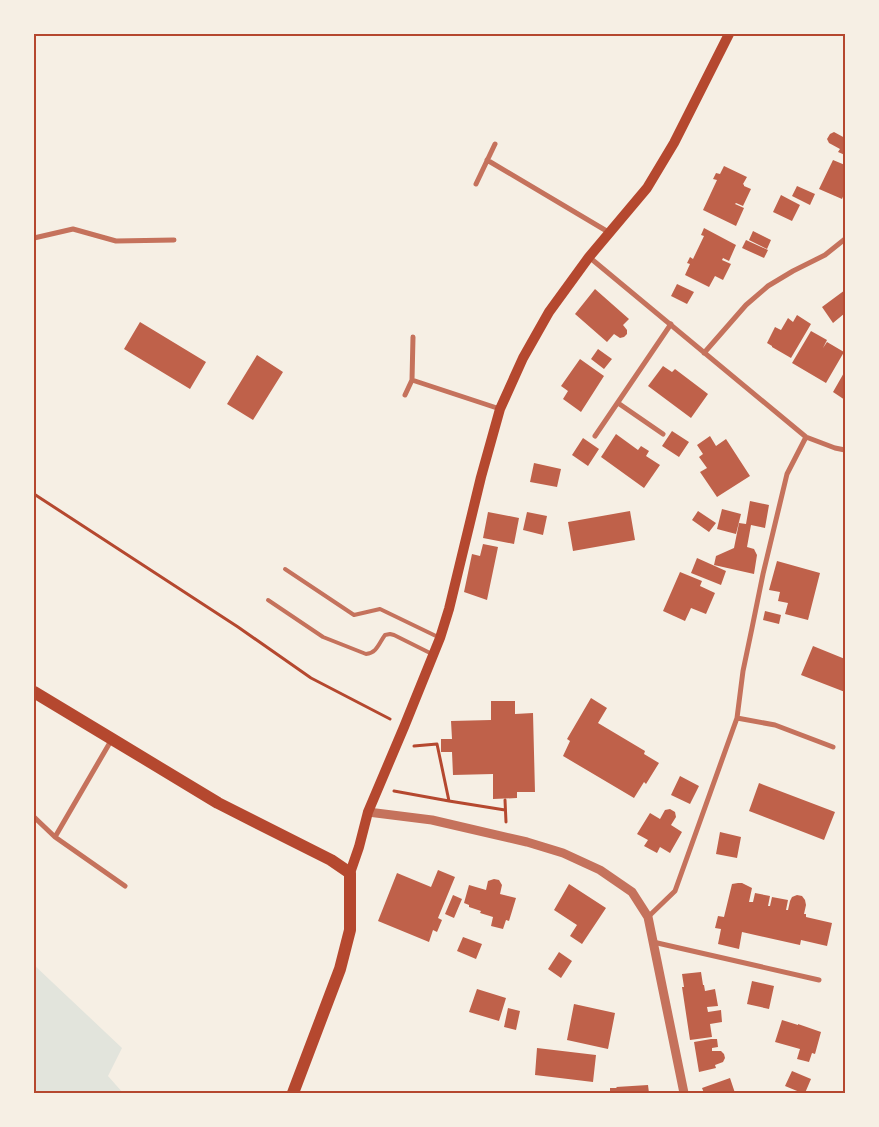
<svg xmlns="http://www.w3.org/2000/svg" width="879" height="1127" font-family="Helvetica,sans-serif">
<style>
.green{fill:#e2e4dc}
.building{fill:#bf614a}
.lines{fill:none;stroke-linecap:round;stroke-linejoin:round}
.path{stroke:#b5482f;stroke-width:3}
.service{stroke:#c5725c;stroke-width:4}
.minor{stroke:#c5725c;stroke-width:5}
.tertiary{stroke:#c5725c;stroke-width:9}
.secondary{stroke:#b5482f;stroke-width:10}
.primary{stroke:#b5482f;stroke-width:12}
.neatline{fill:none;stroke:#b5482f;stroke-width:2}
</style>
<rect width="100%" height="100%" fill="#f6efe4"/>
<path class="green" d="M34 965 122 1048 108 1076 123 1093H34Z"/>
<path class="building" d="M834 132 845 138V155L838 152 840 149 829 143 827 139 830 134Z
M833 160 845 165V192L842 199 819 189Z
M724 166 747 177 743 184 744 185V186L751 189 743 206 736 203 735 204 744 208 736 226 703 210 717 180 713 179 716 173 720 174Z
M797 186 815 194 810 205 792 196Z
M781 195 800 205 792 221 773 212Z
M704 228 736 245 729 261 723 258 722 260 731 264 723 280 715 276 709 287 685 275 690 264 687 263 690 257 693 259 704 236 701 235Z
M753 231 771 240 767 249 749 240Z
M746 240 768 250 764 258 742 248Z
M677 284 694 292 687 304 671 296Z
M595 289 629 319 623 325 627 330V334L624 337 620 338 614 334 607 342 575 314Z
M845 290V313L833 323 822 307Z
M797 315 811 324 791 358 772 347V346L767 343 775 327 781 330 788 318 793 322Z
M140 322 206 362 190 389 124 349Z
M811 331 827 340 823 348 827 342 844 352 826 383 792 363Z
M598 349 612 359 604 369 591 359Z
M257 355 283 372 253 420 227 404Z
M580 359 604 376 581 412 563 399 568 391 561 386Z
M663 366 672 372 675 369 708 394 691 418 648 386Z
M845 371V400L833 392Z
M672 431 689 442 679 457 662 446Z
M616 434 638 450 641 446 649 451 646 456 660 465 644 488 601 457Z
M710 436 716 446 726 439 750 476 717 497 700 472 707 468 699 457 703 454 697 445Z
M583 438 599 449 588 466 572 455Z
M534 463 561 469 557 487 530 482Z
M750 501 769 505 765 528 751 525 747 547 754 549 757 555 754 574 714 565 716 556 734 548 739 523 746 524Z
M722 509 741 514 736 534 717 529Z
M630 511 635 540 573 551 568 522Z
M698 511 716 523 709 532 692 520Z
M488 512 519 518 514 544 483 538Z
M527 512 547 516 543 535 523 530Z
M483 544 498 547 487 600 464 592 472 554 480 556Z
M697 558 726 571 721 585 691 573Z
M777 561 820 573 808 620 785 614 788 603 778 601 780 592 769 590Z
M680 572 702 581 700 586 715 593 706 614 691 608 685 621 663 611Z
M765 611 781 615 779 624 763 620Z
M813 646 845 659V692L801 675Z
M591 698 607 708 598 723 645 751 644 754 659 763 646 784 644 782 634 798 563 756 570 741 567 739Z
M491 701H515V714L533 713 535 792H517V798L493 799V774L453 775 452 752H441V739H452L451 721 491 720Z
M680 776 699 786 690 804 671 795Z
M759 783 835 812 824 840 749 811Z
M670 809 675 812 676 817 671 825 682 832 670 853 660 847 657 853 644 846 648 840 637 834 650 813 660 819 665 810Z
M720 832 741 837 737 858 716 854Z
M438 870 455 877 438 918 442 920 437 932 433 930 429 942 378 921 397 873 431 887Z
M494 879 499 880 502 885 500 894 516 898 509 921 506 920 503 929 491 926 493 917 480 913 481 911 469 907V905L464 903 469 885 486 890 488 881Z
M738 883H742L752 888 749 902H753L755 893 770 896 768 906H770L772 897 788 900 786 910H788L790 901 792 897 797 895 802 896 805 900 806 905 804 914H806V917L832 923 827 946 801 940 800 945 742 932 739 949 718 944 721 929 715 928 718 916 724 917 732 884Z
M569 884 606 908 582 944 570 936 577 925 554 910Z
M453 895 462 899 454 918 445 914Z
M463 937 482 944 476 959 457 951Z
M559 952 572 961 561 978 548 969Z
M701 972 703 985H704L705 991 715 989 718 1006 707 1007 708 1012 721 1010 722 1022 710 1024 712 1037 690 1040 682 987H684L682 974Z
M752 981 774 986 769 1009 747 1004Z
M477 989 506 998 499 1021 469 1012Z
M574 1004 615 1013 608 1049 567 1040Z
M508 1008 520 1011 516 1030 504 1027Z
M782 1020 798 1025V1024L821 1032 815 1054 812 1053 809 1062 797 1059 800 1049 775 1042Z
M711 1039H717L718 1047 712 1048V1051H721L724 1054 725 1058 723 1062 715 1065 716 1068 699 1072 694 1042Z
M537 1048 596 1055 593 1082 535 1075Z
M792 1071 811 1079 805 1093H802L785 1086Z
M730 1078 735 1093H704L702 1088Z
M648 1085 649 1093H610V1088H617L616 1087Z"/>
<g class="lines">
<path class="path" d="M34 494 238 627 311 678 390 719
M414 746 437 744 449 801
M394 791 449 801 505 810
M505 800 506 822"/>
<path class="service" d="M285 569 354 615 380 609 438 637
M268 600 323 637 366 654C377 653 379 643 385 635L390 634 394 635 432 654"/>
<path class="minor" d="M487 160 610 233
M476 184 495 144
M34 238 73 229 116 241 174 240
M589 257 806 437 835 448 845 450
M413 337 412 380 500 409
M704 353 746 305 768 286 793 271 825 255 845 239
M405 395 412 380
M618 403 663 434
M595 436 671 324
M737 718 775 725 833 747
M112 739 55 837 125 886
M34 817 55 837
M648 917 675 891 737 718 743 671 752 628 763 574 787 474 806 437
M653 942 819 980"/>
<path class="tertiary" d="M368 812 432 820 527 842 563 853 600 870 632 892 648 917 684 1093"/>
<path class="secondary" d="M350 873 359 847 368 812 404 727 440 638 449 609 481 477 500 409 523 358 549 312 589 257 647 188 674 143 729 34"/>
<path class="primary" d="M34 692 112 739 218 803 331 860 350 873V930L340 969 293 1093"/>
</g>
<rect width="879" height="1127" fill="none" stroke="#f6efe4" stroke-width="70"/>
<rect x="35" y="35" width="809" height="1057" class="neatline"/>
</svg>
